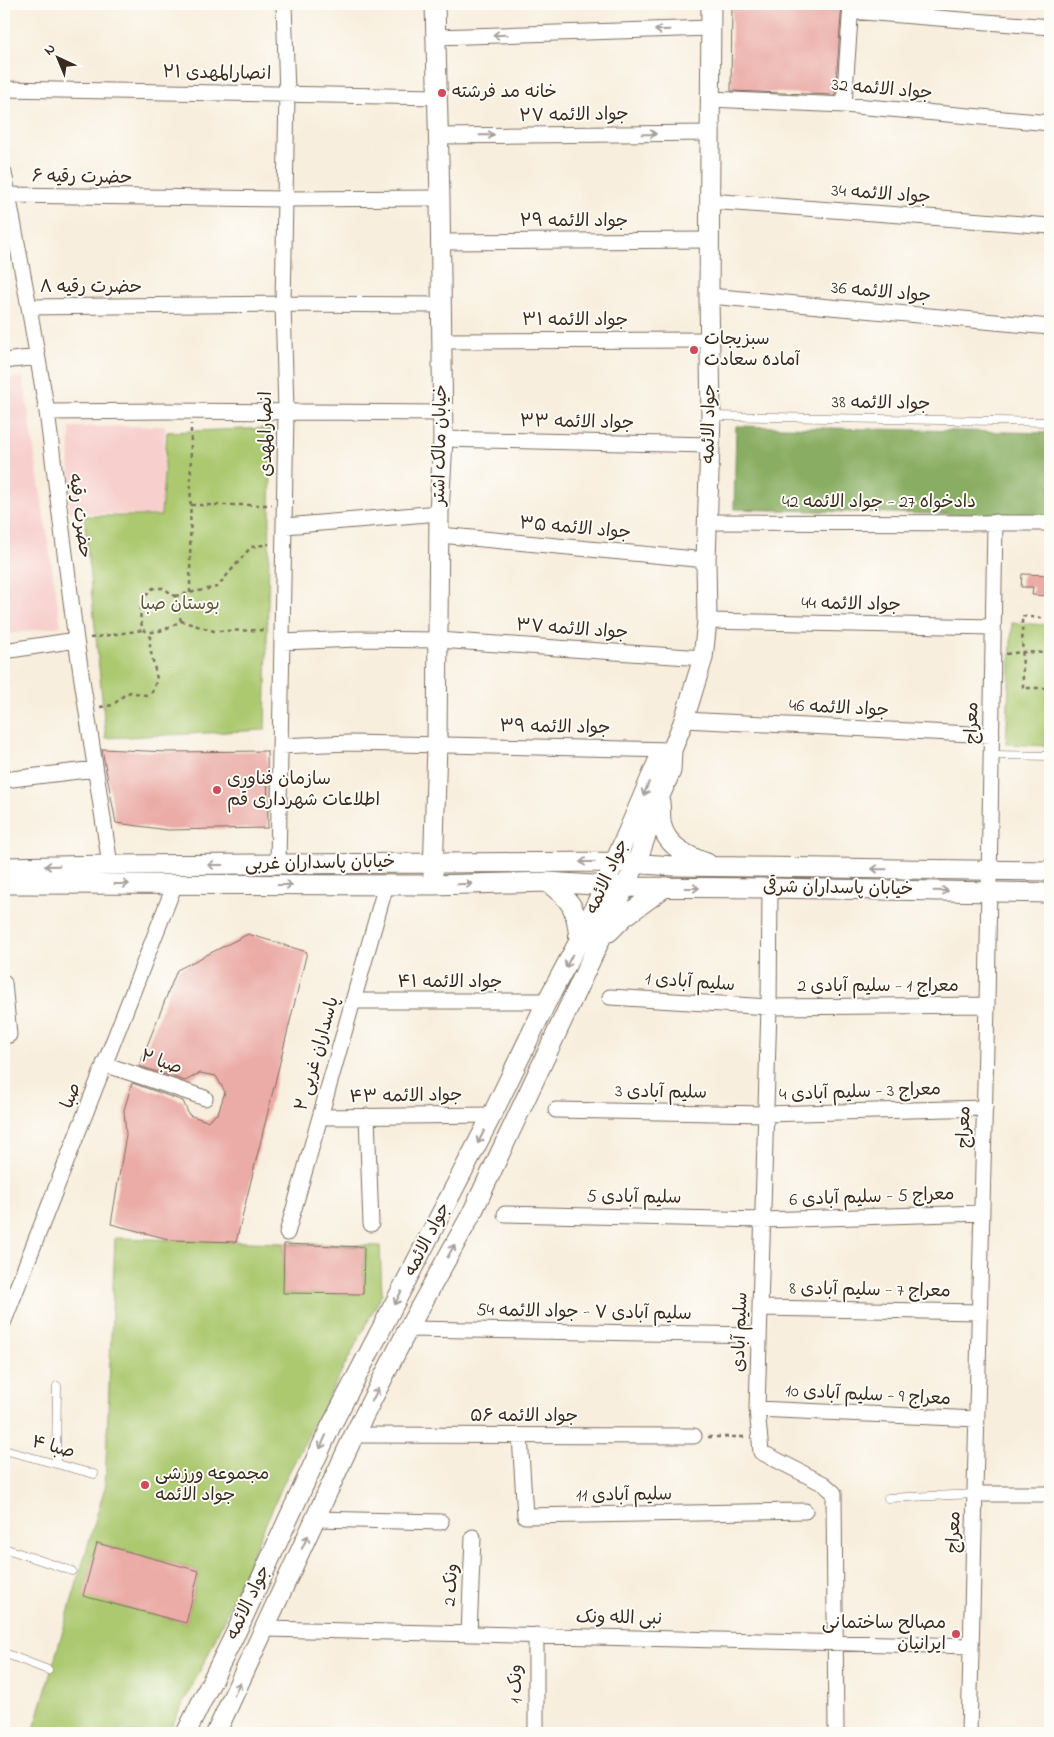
<svg xmlns="http://www.w3.org/2000/svg" width="1054" height="1737" font-family="'Indie Flower','Playpen Sans Arabic',sans-serif">
<style>
.built{fill:#f7d0ce}
.green{fill:#acc970;stroke:#747a47;fill-rule:evenodd}
.forest{fill:#89ad62;stroke:#626c40}
.building{fill:#ebaba6}
.lines{fill:none;stroke-linecap:round;stroke-linejoin:round}
.service-casing{stroke:#7d6f61;stroke-width:9}
.minor-casing{stroke:#7d6f61;stroke-width:17}
.tertiary-casing{stroke:#7d6f61;stroke-width:21}
.path{stroke:#7d6f61;stroke-width:2.5;stroke-dasharray:4 4;stroke-linecap:butt}
.service{stroke:#fff;stroke-width:8}
.minor{stroke:#fff;stroke-width:15}
.tertiary{stroke:#fff;stroke-width:19}
.oneway{stroke:#a79f9a}
.poi-dot{fill:#d1495b;stroke:#fdfcf7;stroke-width:2}
.labels{text-anchor:middle;dominant-baseline:central;stroke-width:4;stroke-linejoin:round;paint-order:stroke}
.street-label{font-size:18px;fill:#3b2a1e;stroke:#fdfcf7}
.poi-label{font-size:18px;fill:#3b2a1e;stroke:#fdfcf7;text-anchor:start}
.park-label{font-size:18px;fill:#5d5a37;stroke:#fdfcf7}
</style>
<rect width="100%" height="100%" fill="#fdfcf7"/>
<filter id="ink" filterUnits="userSpaceOnUse"><feTurbulence type="fractalNoise" baseFrequency=".02" numOctaves="2"/><feDisplacementMap in="SourceGraphic" scale="10" xChannelSelector="R" yChannelSelector="G"/><feConvolveMatrix kernelMatrix="1 2 1 2 8 2 1 2 1" color-interpolation-filters="sRGB"/></filter>
<filter id="wash" filterUnits="userSpaceOnUse"><feTurbulence type="fractalNoise" baseFrequency=".0096" numOctaves="4" result="noise"/><feDisplacementMap in="SourceGraphic" scale="20" xChannelSelector="R" yChannelSelector="G"/><feGaussianBlur stdDeviation="1.12" result="paint"/><feColorMatrix in="noise" values="0 0 0 0 0 0 0 0 0 0 0 0 0 0 0 0 0 1.4 0 .05"/><feComposite in="paint" operator="in"/></filter>
<g filter="url(#wash)">
<rect width="100%" height="100%" fill="#f8eedd"/>
<path class="built" d="M23 377 61 626 4 635V380Z
M165 426 161 516 69 512 70 427Z"/>
<path class="green" d="M272 428 265 730 106 738 84 516H161L167 432Z
M1012 623 1050 625V746L1006 744Z
M115 1238 380 1246 382 1294 285 1480 207 1657 168 1733H33L105 1487ZM284 1244 364 1247 363 1294 283 1293ZM97 1543 199 1571 186 1623 84 1596Z"/>
<path class="forest" d="M736 426 1050 433V517L734 509Z"/>
<g id="blocks">
<path class="building" d="M732 4H842L835 95 731 91Z
M1022 574 1050 575V596L1032 595 1033 587H1021Z
M102 749 167 752 267 751 268 828 168 830 116 823Z
M248 934 307 952 236 1242 172 1240 111 1224 126 1135 124 1110 132 1083 183 1101 189 1115 207 1121 218 1113 225 1092 216 1076 200 1073 185 1081 139 1066 177 970Z
M284 1244 364 1247 363 1294 283 1293Z
M97 1543 199 1571 186 1623 83 1596Z"/>
</g>
</g>
<g filter="url(#ink)">
<use href="#blocks" fill-opacity="0" stroke="#7d6f61" stroke-width="1"/>
<g class="lines">
<g class="service-casing">
<path id="service" d="M711 416 1050 422
M992 755 1050 756
M4 1450 94 1474
M56 1464 57 1386
M888 1498 975 1494
M4 1548 72 1571
M4 1653 48 1670"/>
</g>
<g class="minor-casing">
<path id="minor" d="M851 11 1050 27
M436 37 711 28
M4 89 437 97
M710 99 844 105 1050 123
M844 105 851 4
M438 136 710 133
M4 173 29 307 47 412 76 640 110 865
M9 195 284 199 440 198
M709 201 1050 226
M440 242 709 240
M709 296 1050 327
M29 307 283 304 440 305
M441 341 710 340
M4 361 37 357
M47 412 167 411 442 413
M443 439 710 445
M708 522 1050 523
M285 526 439 513
M440 535 706 560
M707 621 993 627
M282 642 357 639 438 640 703 658
M4 651 76 640
M684 720 992 735
M280 746 349 743 672 750
M4 780 95 769
M278 865 286 411 283 304 287 93 284 4
M770 888 769 1007 757 1409 761 1452 824 1484 834 1493 836 1733
M4 983 9 1035
M610 997 769 1007 987 1005
M353 1001H547
M104 1064 205 1098
M556 1110 765 1114 985 1108
M367 1116 371 1224
M320 1117 492 1115
M505 1214 763 1220 982 1213
M287 1233 386 885
M760 1308 980 1312
M4 1321 175 884
M408 1329 759 1335
M757 1409 977 1419
M354 1435 694 1436
M520 1436 525 1516 805 1511
M975 1494H1050
M316 1519 441 1522
M266 1629 971 1646
M469 1634 473 1537
M536 1635V1733
M969 1733 987 1005 995 522"/>
</g>
<g class="tertiary-casing">
<path id="tertiary" d="M660 802C661 810 660 819 662 826 667 846 689 857 707 863
M4 867 110 865 615 862 673 866 1050 871
M433 875 437 744 439 513 443 439 440 198 435 4
M547 882C572 901 577 908 579 941
M4 884 432 885 547 882 625 887 770 888 1050 893
M609 932 624 917 665 887
M186 1733 241 1622 330 1428 492 1115 547 1001 579 941 605 885 657 763 672 750
M216 1733 354 1435 408 1329 472 1213 625 887 636 864 660 796 671 771 672 750 684 720 703 658 707 621 706 560 711 416 709 296 711 4"/>
</g>
<path class="path" d="M191 505H272
M190 593 191 424
M175 596 217 587 251 547 269 544
M1050 619 1022 616 1023 688H1050
M181 621 175 596 163 588H153C140 600 138 613 143 630 156 636 169 627 181 621L214 631 267 630
M90 638 143 630
M1048 644 1050 629
M1050 644H1048L1046 662 1050 663
M1006 654 1023 652 1047 653
M100 707 113 705 123 696 130 692 146 695 152 692 157 679 150 648V633
M708 1437H745"/>
<use href="#service" class="service"/>
<use href="#minor" class="minor"/>
<use href="#tertiary" class="tertiary"/>
</g>
<defs><path id="oneway-shaft" d="M-6 0H5M1.5-3L5.5 0L1.5 3" fill="none" stroke-width="1.6" stroke-linecap="round" stroke-linejoin="round" transform="scale(1.25)"/></defs>
<g class="oneway">
<use href="#oneway-shaft" transform="translate(662 30) rotate(178)"/>
<use href="#oneway-shaft" transform="translate(500 35) rotate(178)"/>
<use href="#oneway-shaft" transform="translate(649 134) rotate(-1)"/>
<use href="#oneway-shaft" transform="translate(487 135) rotate(-1)"/>
<use href="#oneway-shaft" transform="translate(646 789) rotate(113)"/>
<use href="#oneway-shaft" transform="translate(587 862) rotate(180)"/>
<use href="#oneway-shaft" transform="translate(215 865) rotate(-180)"/>
<use href="#oneway-shaft" transform="translate(52 866) rotate(179)"/>
<use href="#oneway-shaft" transform="translate(879 869) rotate(-179)"/>
<use href="#oneway-shaft" transform="translate(122 884)"/>
<use href="#oneway-shaft" transform="translate(465 884) rotate(-2)"/>
<use href="#oneway-shaft" transform="translate(285 885)"/>
<use href="#oneway-shaft" transform="translate(692 888)"/>
<use href="#oneway-shaft" transform="translate(941 891) rotate(1)"/>
<use href="#oneway-shaft" transform="translate(569 961) rotate(117)"/>
<use href="#oneway-shaft" transform="translate(481 1137) rotate(117)"/>
<use href="#oneway-shaft" transform="translate(451 1251) rotate(-61)"/>
<use href="#oneway-shaft" transform="translate(398 1298) rotate(117)"/>
<use href="#oneway-shaft" transform="translate(375 1395) rotate(-63)"/>
<use href="#oneway-shaft" transform="translate(323 1442) rotate(114)"/>
<use href="#oneway-shaft" transform="translate(305 1542) rotate(-65)"/>
<use href="#oneway-shaft" transform="translate(237 1689) rotate(-65)"/>
</g>
</g>
<g class="poi-dot">
<circle cx="442" cy="93" r="5"/>
<circle cx="694" cy="350" r="5"/>
<circle cx="217" cy="790" r="5"/>
<circle cx="145" cy="1485" r="5"/>
<circle cx="956" cy="1634" r="5"/>
</g>
<g class="labels">
<g class="street-label">
<text transform="translate(217 74) rotate(1)">انصارالمهدی ۲۱</text>
<text transform="translate(882 90) rotate(5)">جواد الائمه 32</text>
<text transform="translate(574 116) rotate(-1)">جواد الائمه ۲۷</text>
<text transform="translate(82 178) rotate(1)">حضرت رقیه ۶</text>
<text transform="translate(881 195) rotate(4)">جواد الائمه 34</text>
<text x="574" y="222">جواد الائمه ۲۹</text>
<text x="91" y="288">حضرت رقیه ۸</text>
<text transform="translate(881 293) rotate(5)">جواد الائمه 36</text>
<text x="575" y="321">جواد الائمه ۳۱</text>
<text transform="translate(881 404) rotate(1)">جواد الائمه 38</text>
<text transform="translate(577 423) rotate(1)">جواد الائمه ۳۳</text>
<text transform="translate(710 424) rotate(-89)">جواد الائمه</text>
<text transform="translate(267 434) rotate(-90)">انصارالمهدی</text>
<text transform="translate(441 445) rotate(-89)">خیابان مالک اشتر</text>
<text x="879" y="503">دادخواه 27 - جواد الائمه 42</text>
<text transform="translate(79 516) rotate(83)">حضرت رقیه</text>
<text transform="translate(575 529) rotate(5)">جواد الائمه ۳۵</text>
<text transform="translate(851 605) rotate(1)">جواد الائمه 44</text>
<text transform="translate(572 630) rotate(4)">جواد الائمه ۳۷</text>
<text transform="translate(839 709) rotate(3)">جواد الائمه 46</text>
<text transform="translate(973 723) rotate(-89)">معراج</text>
<text transform="translate(555 728) rotate(1)">جواد الائمه ۳۹</text>
<text transform="translate(320 864) rotate(-1)">خیابان پاسداران غربی</text>
<text transform="translate(608 877) rotate(-66)">جواد الائمه</text>
<text transform="translate(838 889) rotate(1)">خیابان پاسداران شرقی</text>
<text x="450" y="983">جواد الائمه ۴۱</text>
<text transform="translate(690 983) rotate(4)">سلیم آبادی 1</text>
<text x="878" y="987">معراج 1 - سلیم آبادی 2</text>
<text transform="translate(318 1054) rotate(-74)">پاسداران غربی ۲</text>
<text transform="translate(161 1063) rotate(19)">صبا ۲</text>
<text transform="translate(661 1093) rotate(1)">سلیم آبادی 3</text>
<text transform="translate(860 1093) rotate(-2)">معراج 3 - سلیم آبادی 4</text>
<text transform="translate(72 1096) rotate(-69)">صبا</text>
<text transform="translate(406 1097) rotate(-1)">جواد الائمه ۴۳</text>
<text transform="translate(965 1127) rotate(-89)">معراج</text>
<text transform="translate(634 1198) rotate(1)">سلیم آبادی 5</text>
<text transform="translate(872 1198) rotate(-2)">معراج 5 - سلیم آبادی 6</text>
<text transform="translate(428 1240) rotate(-63)">جواد الائمه</text>
<text transform="translate(870 1291) rotate(1)">معراج 7 - سلیم آبادی 8</text>
<text transform="translate(584 1313) rotate(1)">سلیم آبادی ۷ - جواد الائمه 54</text>
<text transform="translate(741 1332) rotate(-88)">سلیم آبادی</text>
<text transform="translate(868 1396) rotate(3)">معراج 9 - سلیم آبادی 10</text>
<text x="524" y="1417">جواد الائمه ۵۶</text>
<text transform="translate(53 1448) rotate(15)">صبا ۴</text>
<text transform="translate(624 1496) rotate(-1)">سلیم آبادی 11</text>
<text transform="translate(955 1532) rotate(-88)">معراج</text>
<text transform="translate(452 1585) rotate(-87)">ونک 2</text>
<text transform="translate(249 1603) rotate(-65)">جواد الائمه</text>
<text transform="translate(619 1619) rotate(1)">نبی الله ونک</text>
<text transform="translate(517 1684) rotate(-90)">ونک 1</text>
</g>
<g class="poi-label">
<text x="452" y="93">خانه مد فرشته</text>
<text x="704" y="340">سبزیجات<tspan x="704" dy="21">آماده سعادت</tspan></text>
<text x="227" y="780">سازمان فناوری<tspan x="227" dy="21">اطلاعات شهرداری قم</tspan></text>
<text x="155" y="1475">مجموعه ورزشی<tspan x="155" dy="21">جواد الائمه</tspan></text>
<text x="946" y="1624" text-anchor="end">مصالح ساختمانی<tspan x="946" dy="21">ایرانیان</tspan></text>
</g>
<g class="park-label">
<text x="180" y="605">بوستان صبا</text>
</g>
</g>
<rect width="1054" height="1737" fill="none" stroke="#fdfcf7" stroke-width="20"/>
<g transform="translate(58 58) rotate(316)" stroke="#fdfcf7" stroke-width="4" paint-order="stroke">
<path d="M0-4L9 19L0 12L-9 19Z" fill="#3b2a1e"/>
<text y="-8" font-size="14" font-weight="bold" text-anchor="middle" fill="#3b2a1e">N</text>
</g>
</svg>
